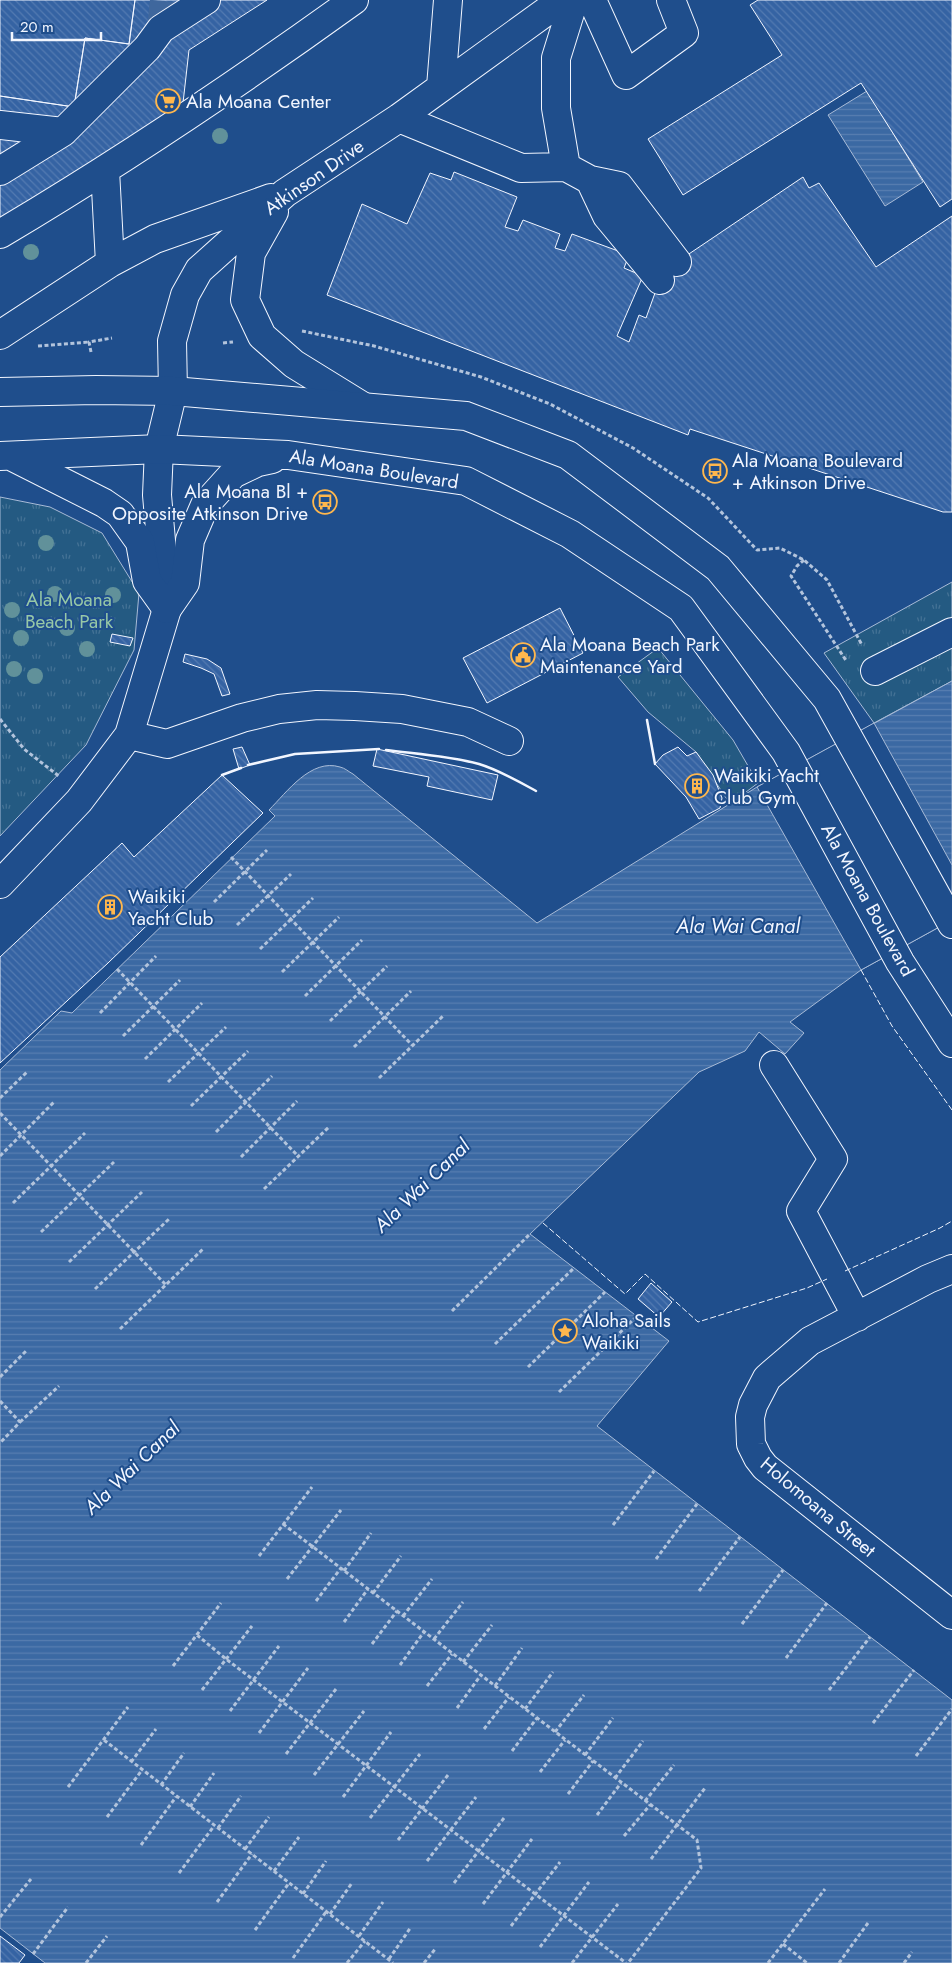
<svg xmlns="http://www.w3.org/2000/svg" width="952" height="1963" font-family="Jost,sans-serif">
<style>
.park{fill:url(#park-tufts);stroke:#a8bbd7}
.water{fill:url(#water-rules);stroke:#a8bbd7}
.pier{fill:#1f4e8c;stroke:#a8bbd7}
.building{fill:url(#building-back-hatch);stroke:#f2f6ff}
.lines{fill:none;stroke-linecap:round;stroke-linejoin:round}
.minor-tunnel{stroke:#3f679d;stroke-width:28;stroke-dasharray:28 14;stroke-linecap:butt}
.minor-casing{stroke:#f2f6ff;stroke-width:30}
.major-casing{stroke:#f2f6ff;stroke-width:30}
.path{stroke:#b3c4dc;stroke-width:3;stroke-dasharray:4 2.5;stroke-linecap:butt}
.minor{stroke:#1f4e8c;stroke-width:28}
.major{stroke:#1f4e8c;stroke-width:28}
.fence{stroke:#f2f6ff;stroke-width:1;stroke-dasharray:6 2.5;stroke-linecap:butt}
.wall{stroke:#f2f6ff;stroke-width:2.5}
.tree{fill:#61919a}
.labels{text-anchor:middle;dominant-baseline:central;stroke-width:4;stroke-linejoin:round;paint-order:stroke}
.poi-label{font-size:19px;fill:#f2f6ff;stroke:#1f4e8c;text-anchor:start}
.street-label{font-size:19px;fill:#f2f6ff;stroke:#1f4e8c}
.park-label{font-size:19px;fill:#97c8a6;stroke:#1f4e8c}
.water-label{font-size:20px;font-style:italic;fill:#f2f6ff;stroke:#1f4e8c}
</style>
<defs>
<pattern id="park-tufts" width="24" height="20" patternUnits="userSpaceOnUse" patternTransform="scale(1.25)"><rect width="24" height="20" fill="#245a82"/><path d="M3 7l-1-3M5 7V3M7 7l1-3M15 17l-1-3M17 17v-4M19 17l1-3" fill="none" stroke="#447295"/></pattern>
<pattern id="water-rules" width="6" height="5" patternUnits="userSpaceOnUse" patternTransform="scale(1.25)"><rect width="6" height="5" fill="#3b69a3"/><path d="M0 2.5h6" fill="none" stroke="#587fb1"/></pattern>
<pattern id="building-back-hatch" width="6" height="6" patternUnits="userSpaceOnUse" patternTransform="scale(1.25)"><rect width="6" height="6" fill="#3563a3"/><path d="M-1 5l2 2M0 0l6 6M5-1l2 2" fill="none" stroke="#537ab1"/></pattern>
</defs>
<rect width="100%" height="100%" fill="#1f4e8c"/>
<path class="park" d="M0 497 50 507 102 533 139 593 134 650 86 745 0 836Z
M952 582V681L874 723 824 653Z
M658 648 733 740 758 783 730 804 696 752 648 712 618 677Z"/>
<path class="water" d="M867 91 923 182 885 206 828 115Z
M952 681V920L861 970 790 1022 804 1033 785 1054 759 1032 745 1051 699 1072 530 1234 669 1341 597 1426 952 1700V1963H45L0 1928V1070L61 1011 72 1013 275 816 269 810C287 792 311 758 340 767 345 768 349 772 353 774L537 923 757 787Z"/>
<path class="pier" d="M874 723 952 865V920L861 970 757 787Z"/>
<path class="building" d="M0 0H135L129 44 85 38 74 107 0 96Z
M135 0H267L189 50 183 103 0 221V96L74 107 85 38 129 44Z
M758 0H952V199L940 207 861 83 683 195 648 139 782 55 750 5Z
M454 172 517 197 505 227 518 231 523 220 560 234 555 248 565 251 572 234 629 255 624 268 643 276 617 336 629 342 639 315 646 318 664 268 677 262 803 177 809 188 819 183 876 267 952 216V512H943L690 429 688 435 327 295 362 204 407 224 430 173 451 180Z
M560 608 583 653 487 703 463 658Z
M112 634 133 638 130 646 110 642Z
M185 654 207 659 221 668 230 694 222 696 214 674 201 668 183 662Z
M242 747 250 765 239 769 233 749Z
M678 747 687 756 696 752 713 775 722 798 720 808 699 819 686 797 655 764 663 755Z
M377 749 498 775 492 800 427 786 429 777 373 766Z
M222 775 263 813 108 963 0 1063V957L122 843 134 857Z
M651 1283 672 1302 659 1317 638 1299Z
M0 1936 25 1955 19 1963H0Z"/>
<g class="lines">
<path class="minor-tunnel" d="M161 29 164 0"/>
<g class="minor-casing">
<path id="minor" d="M592 0 626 75 684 33 671 0
M441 87 448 0
M399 118 521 168 566 167 590 180 607 216 660 280
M0 125 63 132 147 48 161 29 206 0
M566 167 556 108V58L574 0
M105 170 110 263
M0 171 63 132
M590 180 619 186 677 262
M274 212 251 253 245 300 262 336 294 364 362 406
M0 234C121 162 239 83 354 0
M0 335 110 263 155 239 271 198
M875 671 952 632
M129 735 167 744 242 718 279 709 317 705 355 706 402 709 468 722 509 741
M0 884 79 801 129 735 167 609 157 495 159 449 173 391 172 341 185 295 199 270 285 193 399 118 562 0
M774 1065 833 1159 801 1211 857 1317
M952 1269 928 1279 810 1341 767 1378 753 1405 750 1417 751 1444 758 1458 765 1467 952 1615"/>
</g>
<g class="major-casing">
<path id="major" d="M0 392 96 390 173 391 466 416 568 455 718 568 827 699 952 924
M0 456 159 449 288 455 466 481 570 534 681 608 786 752 900 962 952 1043
M11 456 104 503 120 514 140 542 147 581 167 609 185 583 190 540 205 505 233 474 258 462 272 459"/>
</g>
<path class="path" d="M302 331 374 346 481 377 550 404 633 448 708 498 757 550 780 548 804 560 827 580 862 645
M223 343 233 342
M38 346 89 342
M91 352 89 342 112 338
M804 560 797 566 791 576 847 662
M0 719 24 749 60 777
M231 857 412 1045
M214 902 267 850
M237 925 291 874
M260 949 313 898
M117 969 298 1156
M282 972 339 917
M305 996 362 940
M100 1013 156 956
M330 1021 387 966
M123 1036 180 980
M354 1047 411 991
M145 1059 202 1003
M379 1078 443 1016
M168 1082 226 1027
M0 1098 27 1072
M191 1106 248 1051
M0 1113 166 1285
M216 1132 272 1076
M0 1156 55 1101
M241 1157 297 1101
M264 1189 329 1127
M13 1203 85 1133
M41 1232 114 1162
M69 1262 142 1192
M95 1289 169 1219
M452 1311 530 1234
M120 1329 204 1248
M495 1344 574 1268
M528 1367 605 1292
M0 1377 26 1351
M559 1392 637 1316
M0 1401 20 1422 0 1443
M20 1422 59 1386
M283 1524 697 1840 701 1868 628 1963
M613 1525 654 1471
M259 1556 312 1487
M656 1559 697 1504
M344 1571 371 1533
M287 1579 341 1510
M699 1591 740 1537
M373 1593 401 1556
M316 1601 341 1568
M403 1616 432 1579
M344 1622 368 1589
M742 1624 783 1570
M197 1635 226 1659 626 1963
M434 1639 463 1602
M372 1644 397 1611
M786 1658 827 1603
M463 1662 492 1625
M400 1665 424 1632
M173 1666 221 1603
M427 1686 452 1654
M495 1686 522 1648
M202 1690 252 1626
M829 1690 870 1637
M457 1708 481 1675
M525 1709 553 1672
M230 1711 279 1646
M873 1723 914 1670
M484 1729 509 1697
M555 1732 584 1695
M259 1733 308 1668
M104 1740 393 1963
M512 1751 537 1718
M286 1754 336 1689
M585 1755 613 1718
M916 1756 952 1709
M131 1762 156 1729
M540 1772 565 1740
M314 1775 364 1711
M615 1778 643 1741
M161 1785 184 1753
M68 1787 128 1707
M568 1794 593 1761
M343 1797 391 1732
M645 1801 674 1765
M190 1807 214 1773
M597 1815 621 1783
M107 1817 142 1770
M370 1818 420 1754
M218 1828 241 1796
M624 1836 650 1805
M398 1840 448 1775
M141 1845 176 1797
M245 1849 269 1817
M651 1859 705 1788
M427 1861 476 1797
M274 1871 299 1837
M179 1873 214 1826
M454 1883 504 1818
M303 1894 326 1861
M217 1902 252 1854
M483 1904 532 1839
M330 1914 352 1883
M0 1917 31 1879
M511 1926 560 1862
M255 1930 289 1883
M359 1936 383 1902
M783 1944 807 1963
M540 1947 589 1882
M33 1954 68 1907
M293 1958 326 1912
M389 1959 411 1927
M86 1963 107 1936
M347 1963 365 1941
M424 1963 436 1948
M572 1963 618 1904
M768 1963 825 1889
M839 1963 868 1923
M904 1963 912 1952"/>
<use href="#minor" class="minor"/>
<use href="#major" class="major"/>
<path class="fence" d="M861 970 892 1026 952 1110
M543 1223 625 1294 645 1274 698 1322 807 1288 827 1279
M845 1271 940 1228 952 1221"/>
<path class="wall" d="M647 720 655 764
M386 750C417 754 449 756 479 764 499 770 518 781 536 791
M248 765 295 754 379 749
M222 775 241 768"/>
</g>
<g class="tree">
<circle cx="220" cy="136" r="8"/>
<circle cx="31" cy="252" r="8"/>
<circle cx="46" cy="543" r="8"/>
<circle cx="55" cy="594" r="8"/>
<circle cx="113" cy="595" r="8"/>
<circle cx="12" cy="610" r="8"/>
<circle cx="67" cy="628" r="8"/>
<circle cx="21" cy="638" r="8"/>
<circle cx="87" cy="649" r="8"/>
<circle cx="14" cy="669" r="8"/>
<circle cx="35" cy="676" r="8"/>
</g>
<defs>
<g id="supermarket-ring" transform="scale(1.25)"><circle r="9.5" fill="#1f4e8c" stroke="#ffb74d" stroke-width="1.5"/><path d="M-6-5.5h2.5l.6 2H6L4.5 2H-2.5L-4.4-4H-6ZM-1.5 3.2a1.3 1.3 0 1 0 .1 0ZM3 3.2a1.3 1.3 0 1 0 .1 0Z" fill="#ffb74d"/></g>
<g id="bus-ring" transform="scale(1.25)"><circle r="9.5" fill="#1f4e8c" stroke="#ffb74d" stroke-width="1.5"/><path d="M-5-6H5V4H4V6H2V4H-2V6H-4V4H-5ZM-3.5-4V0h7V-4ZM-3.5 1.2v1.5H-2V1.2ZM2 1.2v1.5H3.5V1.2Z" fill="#ffb74d"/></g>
<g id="civic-ring" transform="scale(1.25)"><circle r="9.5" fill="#1f4e8c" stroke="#ffb74d" stroke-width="1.5"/><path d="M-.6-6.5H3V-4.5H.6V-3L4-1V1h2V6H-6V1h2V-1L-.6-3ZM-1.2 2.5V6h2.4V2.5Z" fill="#ffb74d"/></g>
<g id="building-ring" transform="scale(1.25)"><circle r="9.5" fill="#1f4e8c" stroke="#ffb74d" stroke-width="1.5"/><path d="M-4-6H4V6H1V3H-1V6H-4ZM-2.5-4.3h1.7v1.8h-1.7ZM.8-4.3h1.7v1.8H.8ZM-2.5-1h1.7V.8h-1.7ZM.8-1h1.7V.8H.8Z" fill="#ffb74d"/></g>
<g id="sight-ring" transform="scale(1.25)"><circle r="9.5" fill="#1f4e8c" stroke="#ffb74d" stroke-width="1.5"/><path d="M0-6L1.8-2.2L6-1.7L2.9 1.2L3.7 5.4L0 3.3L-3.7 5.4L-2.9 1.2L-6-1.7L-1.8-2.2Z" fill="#ffb74d"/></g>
</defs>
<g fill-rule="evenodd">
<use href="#supermarket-ring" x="168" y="101"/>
<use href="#bus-ring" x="715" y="471"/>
<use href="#bus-ring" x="325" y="502"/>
<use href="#civic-ring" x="523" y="655"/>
<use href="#building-ring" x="697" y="786"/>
<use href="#building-ring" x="110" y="907"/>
<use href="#sight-ring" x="565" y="1331"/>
</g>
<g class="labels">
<g class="poi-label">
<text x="186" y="101">Ala Moana Center</text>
<text x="732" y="460">Ala Moana Boulevard<tspan x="732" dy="22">+ Atkinson Drive</tspan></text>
<text x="308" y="491" text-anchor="end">Ala Moana Bl +<tspan x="308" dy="22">Opposite Atkinson Drive</tspan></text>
<text x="540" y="644">Ala Moana Beach Park<tspan x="540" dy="22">Maintenance Yard</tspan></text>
<text x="714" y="775">Waikiki Yacht<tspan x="714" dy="22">Club Gym</tspan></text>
<text x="128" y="896">Waikiki<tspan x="128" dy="22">Yacht Club</tspan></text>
<text x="582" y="1320">Aloha Sails<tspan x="582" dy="22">Waikiki</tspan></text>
</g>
<g class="street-label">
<text transform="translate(314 177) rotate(-35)">Atkinson Drive</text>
<text transform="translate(374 469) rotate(9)">Ala Moana Boulevard</text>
<text transform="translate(868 900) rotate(61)">Ala Moana Boulevard</text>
<text transform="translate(818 1507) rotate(40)">Holomoana Street</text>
</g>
<g class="park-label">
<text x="69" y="599">Ala Moana<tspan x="69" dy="22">Beach Park</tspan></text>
</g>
<g class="water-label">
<text x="738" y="926">Ala Wai Canal</text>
<text transform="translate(422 1186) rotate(-44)">Ala Wai Canal</text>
<text transform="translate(132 1468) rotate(-44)">Ala Wai Canal</text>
</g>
</g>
<path d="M12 32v8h89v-8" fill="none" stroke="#f2f6ff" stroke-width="2.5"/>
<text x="20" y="32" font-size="15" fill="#f2f6ff" stroke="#1f4e8c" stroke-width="4" paint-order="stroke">20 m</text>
</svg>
